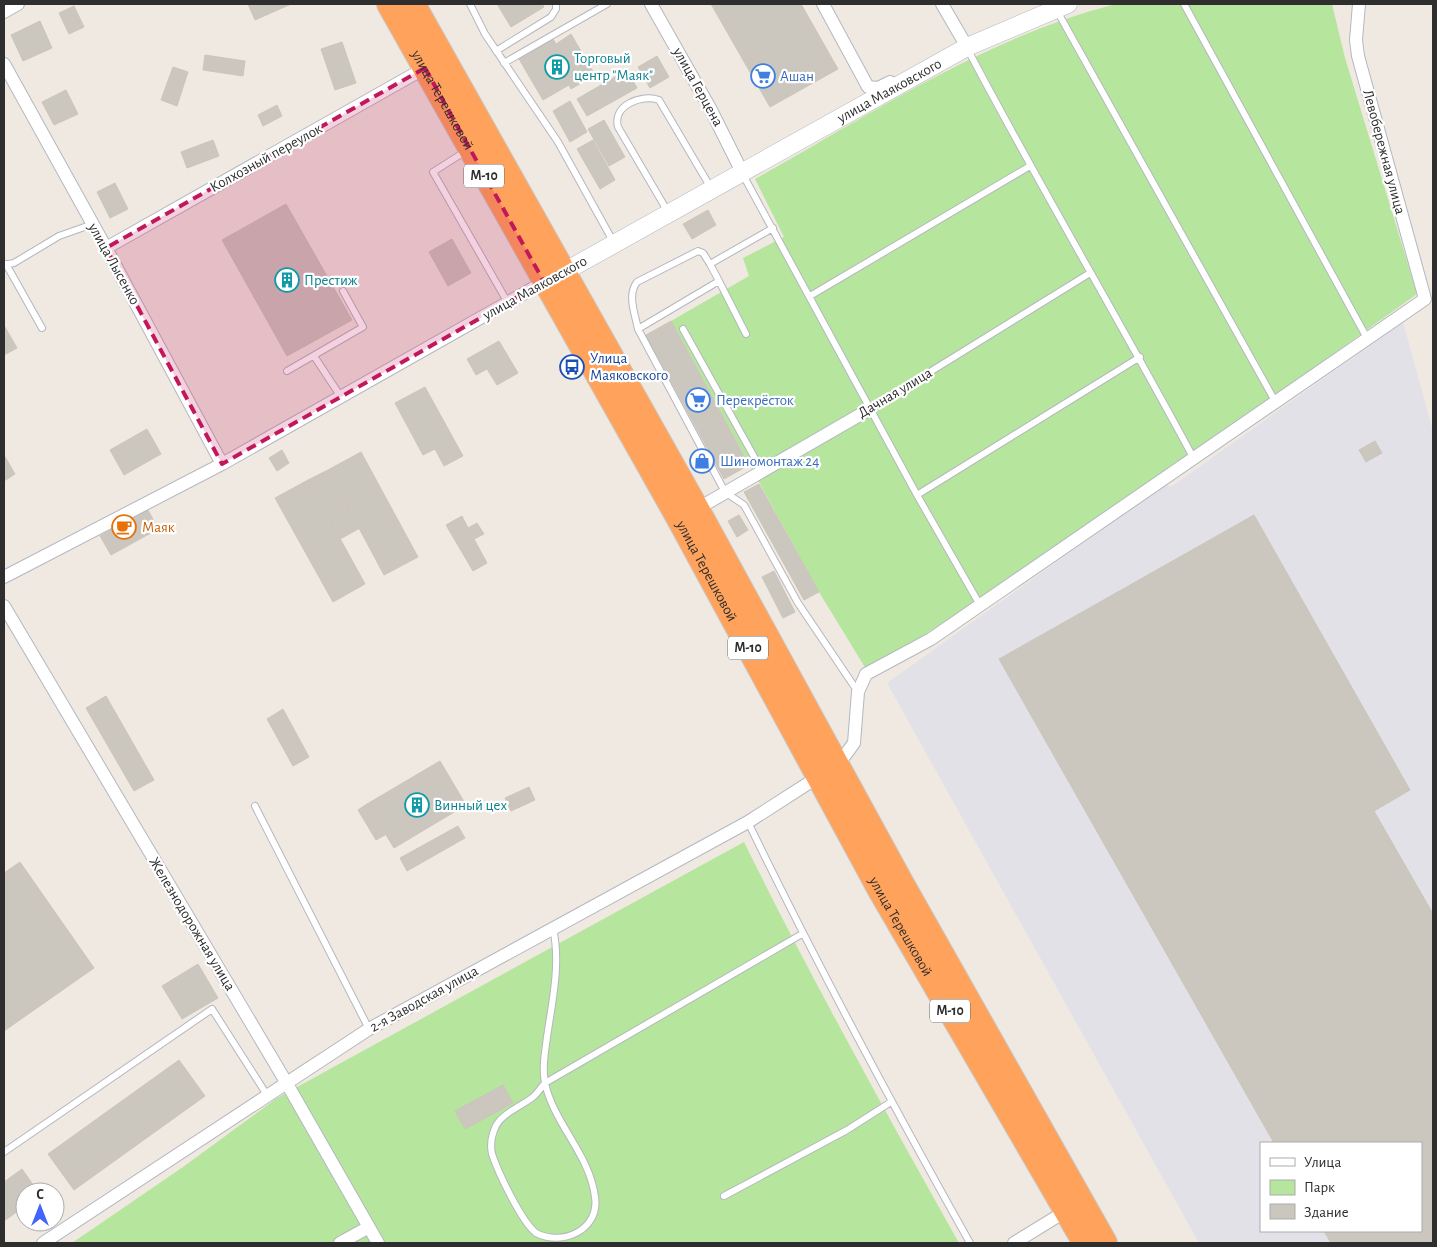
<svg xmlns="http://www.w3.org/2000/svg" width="1437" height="1247" font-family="'Alegreya Sans',sans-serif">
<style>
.industrial{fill:#e3e1e8;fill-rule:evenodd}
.green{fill:#b6e59e}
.building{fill:#cbc7bf;stroke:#cbc5ba}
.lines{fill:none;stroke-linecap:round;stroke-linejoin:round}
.lane-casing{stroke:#b4b7c1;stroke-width:8}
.street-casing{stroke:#b4b7c1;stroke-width:14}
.secondary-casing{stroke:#b4b7c1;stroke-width:19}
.highway-casing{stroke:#c9c9c9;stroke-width:26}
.lane{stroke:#fff;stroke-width:6}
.street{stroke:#fff;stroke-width:12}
.secondary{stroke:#fff;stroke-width:18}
.highway{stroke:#ffa35c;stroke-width:24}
.marked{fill:#c2185b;fill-opacity:0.2;stroke:#c2185b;stroke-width:4;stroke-dasharray:10 6;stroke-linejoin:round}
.labels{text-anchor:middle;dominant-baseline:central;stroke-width:4.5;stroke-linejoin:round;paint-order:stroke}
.shield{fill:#fff;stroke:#6d6d6d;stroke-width:1}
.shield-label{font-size:14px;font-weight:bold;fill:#2e2e2e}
.culture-label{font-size:15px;fill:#0d838f;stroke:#fff;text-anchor:start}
.shop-label{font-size:15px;fill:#366cbe;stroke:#fff;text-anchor:start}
.street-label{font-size:15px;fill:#2e2e2e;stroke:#fff}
.transit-label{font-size:15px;fill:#164399;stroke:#fff;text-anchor:start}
.food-label{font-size:15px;fill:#c56008;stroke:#fff;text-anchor:start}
</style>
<rect width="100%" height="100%" fill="#efe9e1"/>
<path class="industrial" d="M1403 322 1433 431V1243H1199L887 683 1166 484 1171 487ZM1261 1143H1421V1231H1261Z"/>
<path class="green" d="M1116 4H1332L1345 58 1417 294 1188 458 950 618 881 663 866 669 819 592 671 321 749 276 743 258 784 237 755 179C871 114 986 37 1116 4Z
M744 842C811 978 885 1111 959 1243H72L183 1167 277 1098Z"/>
<path class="building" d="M248 4H291L255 20Z
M497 4H542L544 7 511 27Z
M711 4H801L838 69 770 107Z
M74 6 84 27 69 34 59 13Z
M40 21 52 48 23 61 11 35Z
M571 34 595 75 571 89 569 85 543 100 519 59 553 39 556 44Z
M342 42 356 83 335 90 321 49Z
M205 55 245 61 243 76 203 70Z
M657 56 669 77 650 88 638 67Z
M173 67 188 72 177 106 161 100Z
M627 70 637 88 587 116 577 99Z
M66 90 78 114 54 125 42 102Z
M570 101 587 132 570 142 553 111Z
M277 105 282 116 263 126 258 115Z
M604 120 625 157 609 166 588 129Z
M213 140 219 156 187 168 181 152Z
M593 140 615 180 600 189 577 149Z
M115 183 128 209 110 218 97 192Z
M286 204 352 320 287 356 222 240Z
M708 210 716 225 692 239 683 224Z
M452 239 471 273 448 286 429 252Z
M671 321 749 465 724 479 646 335Z
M5 327 17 348 4 355V328Z
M499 341 518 373 497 385 487 369 476 375 467 359Z
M425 387 463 456 444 466 435 449 423 455 395 403Z
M147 429 161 454 124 475 110 450Z
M1375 441 1382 453 1366 462 1359 450Z
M282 450 289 463 277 471 269 458Z
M361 452 418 557 384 575 328 470Z
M4 455 15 474 4 481Z
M328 470 360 528 340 539 308 480Z
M308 480 365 584 333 602 275 498Z
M759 484 819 592 804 600 744 492Z
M148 510 158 529 111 555 100 536Z
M739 515 748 530 737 537 728 521Z
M1254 515 1410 790 1374 811 1433 914V1243H1331L1324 1231H1421V1143H1274L999 659Z
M462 516 468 528 477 523 484 534 474 539 487 563 473 571 446 525Z
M774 571 795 612 783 618 762 577Z
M106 696 154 780 134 791 86 708Z
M283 709 309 757 293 766 267 719Z
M440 761 466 805 394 848 367 804Z
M529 787 535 800 511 811 505 798Z
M367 804 385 835 376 840 358 810Z
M458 826 465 838 407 871 400 858Z
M20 862 94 968 4 1031V873Z
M198 964 218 998 182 1019 162 986Z
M179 1060 205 1096 74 1190 48 1154Z
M503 1085 513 1103 465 1129 455 1111Z
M22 1169 38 1192H25V1206L4 1221V1182Z"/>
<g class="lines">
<g class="lane-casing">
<path id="lane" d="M470 4 485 34 558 142 614 243
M1184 4 1367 338
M1056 9 1275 401
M967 48C1040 187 1120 321 1194 459
M496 51 551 17 556 9V4
M504 63 607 4
M466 151 433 172 508 303
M742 173 917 495 980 605
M668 212 618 127C612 105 642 94 659 100L711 188
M6 264 42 328
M4 265 14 263 59 236 93 224
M719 281 710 264 773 228
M810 296 1030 166
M638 329C635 314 627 295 637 282L698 251 703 253 710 264
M683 329 762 471
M746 334 719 281 638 329 725 492 744 505 798 603 858 692
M314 356 341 397
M287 371 363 327 343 291
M870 409 1090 273
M917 495 1140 357
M255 806 369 1029
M748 822C817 965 892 1104 970 1243
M553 928C561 964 552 1002 547 1037 545 1052 542 1068 545 1083 554 1124 590 1155 595 1197 600 1229 563 1247 536 1233 521 1221 498 1172 492 1154 490 1145 492 1135 495 1128 500 1114 522 1106 533 1097 538 1093 541 1087 545 1083L802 934
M4 1152 212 1009 267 1095
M724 1196 847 1130 891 1102"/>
</g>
<g class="street-casing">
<path id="street" d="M651 4 711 110 742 172
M823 4 868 87 878 88 890 82
M942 4 967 47
M4 12 18 4
M4 64 106 248 222 464
M106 248 425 68
M697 509 870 409
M4 577 222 464 544 282
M4 606 286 1082 378 1243
M43 1243 369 1029 748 822 818 777 843 758 854 743 858 692 866 674 931 639 1425 299 1358 56 1356 40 1359 4
M340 1243 369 1227
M1014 1243 1066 1211"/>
</g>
<g class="secondary-casing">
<g id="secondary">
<path id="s1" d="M553 278 967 47 1068 4"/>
</g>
</g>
<g class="highway-casing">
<g id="highway">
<path id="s2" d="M389 4 679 519 881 892 1085 1243"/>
<path d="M413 4 697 509 901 882 1105 1243"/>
</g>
</g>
<use href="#lane" class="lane"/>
<use href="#street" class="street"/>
<use href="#secondary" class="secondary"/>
<use href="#highway" class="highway"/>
</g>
<path class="marked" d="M425 68 544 282 222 464 106 248Z"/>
<defs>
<g id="building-ring" transform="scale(1.25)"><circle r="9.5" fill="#fff" stroke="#0f9aa8" stroke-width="1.5"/><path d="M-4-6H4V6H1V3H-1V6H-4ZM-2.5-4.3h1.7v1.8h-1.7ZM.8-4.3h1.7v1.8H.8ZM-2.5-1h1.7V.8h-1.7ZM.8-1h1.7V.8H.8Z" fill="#0f9aa8"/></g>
<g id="supermarket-ring" transform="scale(1.25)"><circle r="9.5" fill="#fff" stroke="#3f7fe0" stroke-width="1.5"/><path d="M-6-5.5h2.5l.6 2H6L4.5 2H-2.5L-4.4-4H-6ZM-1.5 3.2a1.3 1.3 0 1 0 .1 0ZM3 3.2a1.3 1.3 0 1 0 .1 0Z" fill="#3f7fe0"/></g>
<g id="bus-ring" transform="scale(1.25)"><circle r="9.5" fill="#fff" stroke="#1a4fb4" stroke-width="1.5"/><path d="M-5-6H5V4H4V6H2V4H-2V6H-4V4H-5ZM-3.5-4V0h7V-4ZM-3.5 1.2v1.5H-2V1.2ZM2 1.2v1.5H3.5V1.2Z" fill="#1a4fb4"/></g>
<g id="shop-ring" transform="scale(1.25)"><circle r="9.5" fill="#fff" stroke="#3f7fe0" stroke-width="1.5"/><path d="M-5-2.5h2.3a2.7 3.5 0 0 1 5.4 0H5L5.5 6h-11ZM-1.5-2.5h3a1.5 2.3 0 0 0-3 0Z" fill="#3f7fe0"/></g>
<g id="cafe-ring" transform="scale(1.25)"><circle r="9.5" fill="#fff" stroke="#e8710a" stroke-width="1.5"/><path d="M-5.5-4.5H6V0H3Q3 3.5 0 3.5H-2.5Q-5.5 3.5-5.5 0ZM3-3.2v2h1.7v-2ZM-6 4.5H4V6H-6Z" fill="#e8710a"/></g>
</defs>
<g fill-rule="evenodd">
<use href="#building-ring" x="557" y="67"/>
<use href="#supermarket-ring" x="763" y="76"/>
<use href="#building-ring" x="287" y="280"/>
<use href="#bus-ring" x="572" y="367"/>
<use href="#supermarket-ring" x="698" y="400"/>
<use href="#shop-ring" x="702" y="461"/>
<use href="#cafe-ring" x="124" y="527"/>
<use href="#building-ring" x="417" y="805"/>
</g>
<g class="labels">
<g class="shield">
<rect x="464" y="164.5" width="40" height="23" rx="4"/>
<rect x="728" y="636.5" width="40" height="23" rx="4"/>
<rect x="930" y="999.5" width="40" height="23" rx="4"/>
</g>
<g class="shield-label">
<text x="484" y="176">М-10</text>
<text x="748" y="648">М-10</text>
<text x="950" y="1011">М-10</text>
</g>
<g class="culture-label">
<text x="574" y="58">Торговый<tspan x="574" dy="17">центр "Маяк"</tspan></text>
<text x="304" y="280">Престиж</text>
<text x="434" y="805">Винный цех</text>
</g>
<g class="shop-label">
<text x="780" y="76">Ашан</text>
<text x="716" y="400">Перекрёсток</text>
<text x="720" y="461">Шиномонтаж 24</text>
</g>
<g class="street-label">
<text transform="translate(698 87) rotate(61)">улица Герцена</text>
<text stroke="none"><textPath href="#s1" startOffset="385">улица Маяковского</textPath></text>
<text stroke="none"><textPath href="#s2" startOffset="110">улица Терешковой</textPath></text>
<text transform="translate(1384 152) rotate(75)">Левобережная улица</text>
<text transform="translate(266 158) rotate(-29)">Колхозный переулок</text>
<text transform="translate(114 264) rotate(61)">улица Лысенко</text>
<text transform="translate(535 288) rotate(-29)">улица Маяковского</text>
<text transform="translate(895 393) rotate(-31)">Дачная улица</text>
<text stroke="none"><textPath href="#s2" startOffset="650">улица Терешковой</textPath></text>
<text transform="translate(192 924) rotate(59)">Железнодорожная улица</text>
<text stroke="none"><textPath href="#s2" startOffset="1055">улица Терешковой</textPath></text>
<text transform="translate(424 999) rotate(-29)">2-я Заводская улица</text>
</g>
<g class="transit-label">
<text x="590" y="358">Улица<tspan x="590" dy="17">Маяковского</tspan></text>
</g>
<g class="food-label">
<text x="142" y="527">Маяк</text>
</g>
</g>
<rect width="1437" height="1247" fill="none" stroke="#2e2e2e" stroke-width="10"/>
<rect x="1260" y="1142" width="162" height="90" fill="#ffffff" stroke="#ababab"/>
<rect x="1270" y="1158" width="25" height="8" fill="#ffffff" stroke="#ababab"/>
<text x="1304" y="1167" font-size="15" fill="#2e2e2e">Улица</text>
<rect x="1270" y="1180" width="25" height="15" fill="#b6e59e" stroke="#ababab"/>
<text x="1304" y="1192" font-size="15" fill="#2e2e2e">Парк</text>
<rect x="1270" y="1204" width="25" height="15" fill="#cbc7bf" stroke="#ababab"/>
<text x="1304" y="1217" font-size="15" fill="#2e2e2e">Здание</text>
<g transform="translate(40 1207)"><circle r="24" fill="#ffffff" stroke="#ababab"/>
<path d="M0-4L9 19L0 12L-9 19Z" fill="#4264fb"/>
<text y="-8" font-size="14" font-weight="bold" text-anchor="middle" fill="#2e2e2e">С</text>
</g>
</svg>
